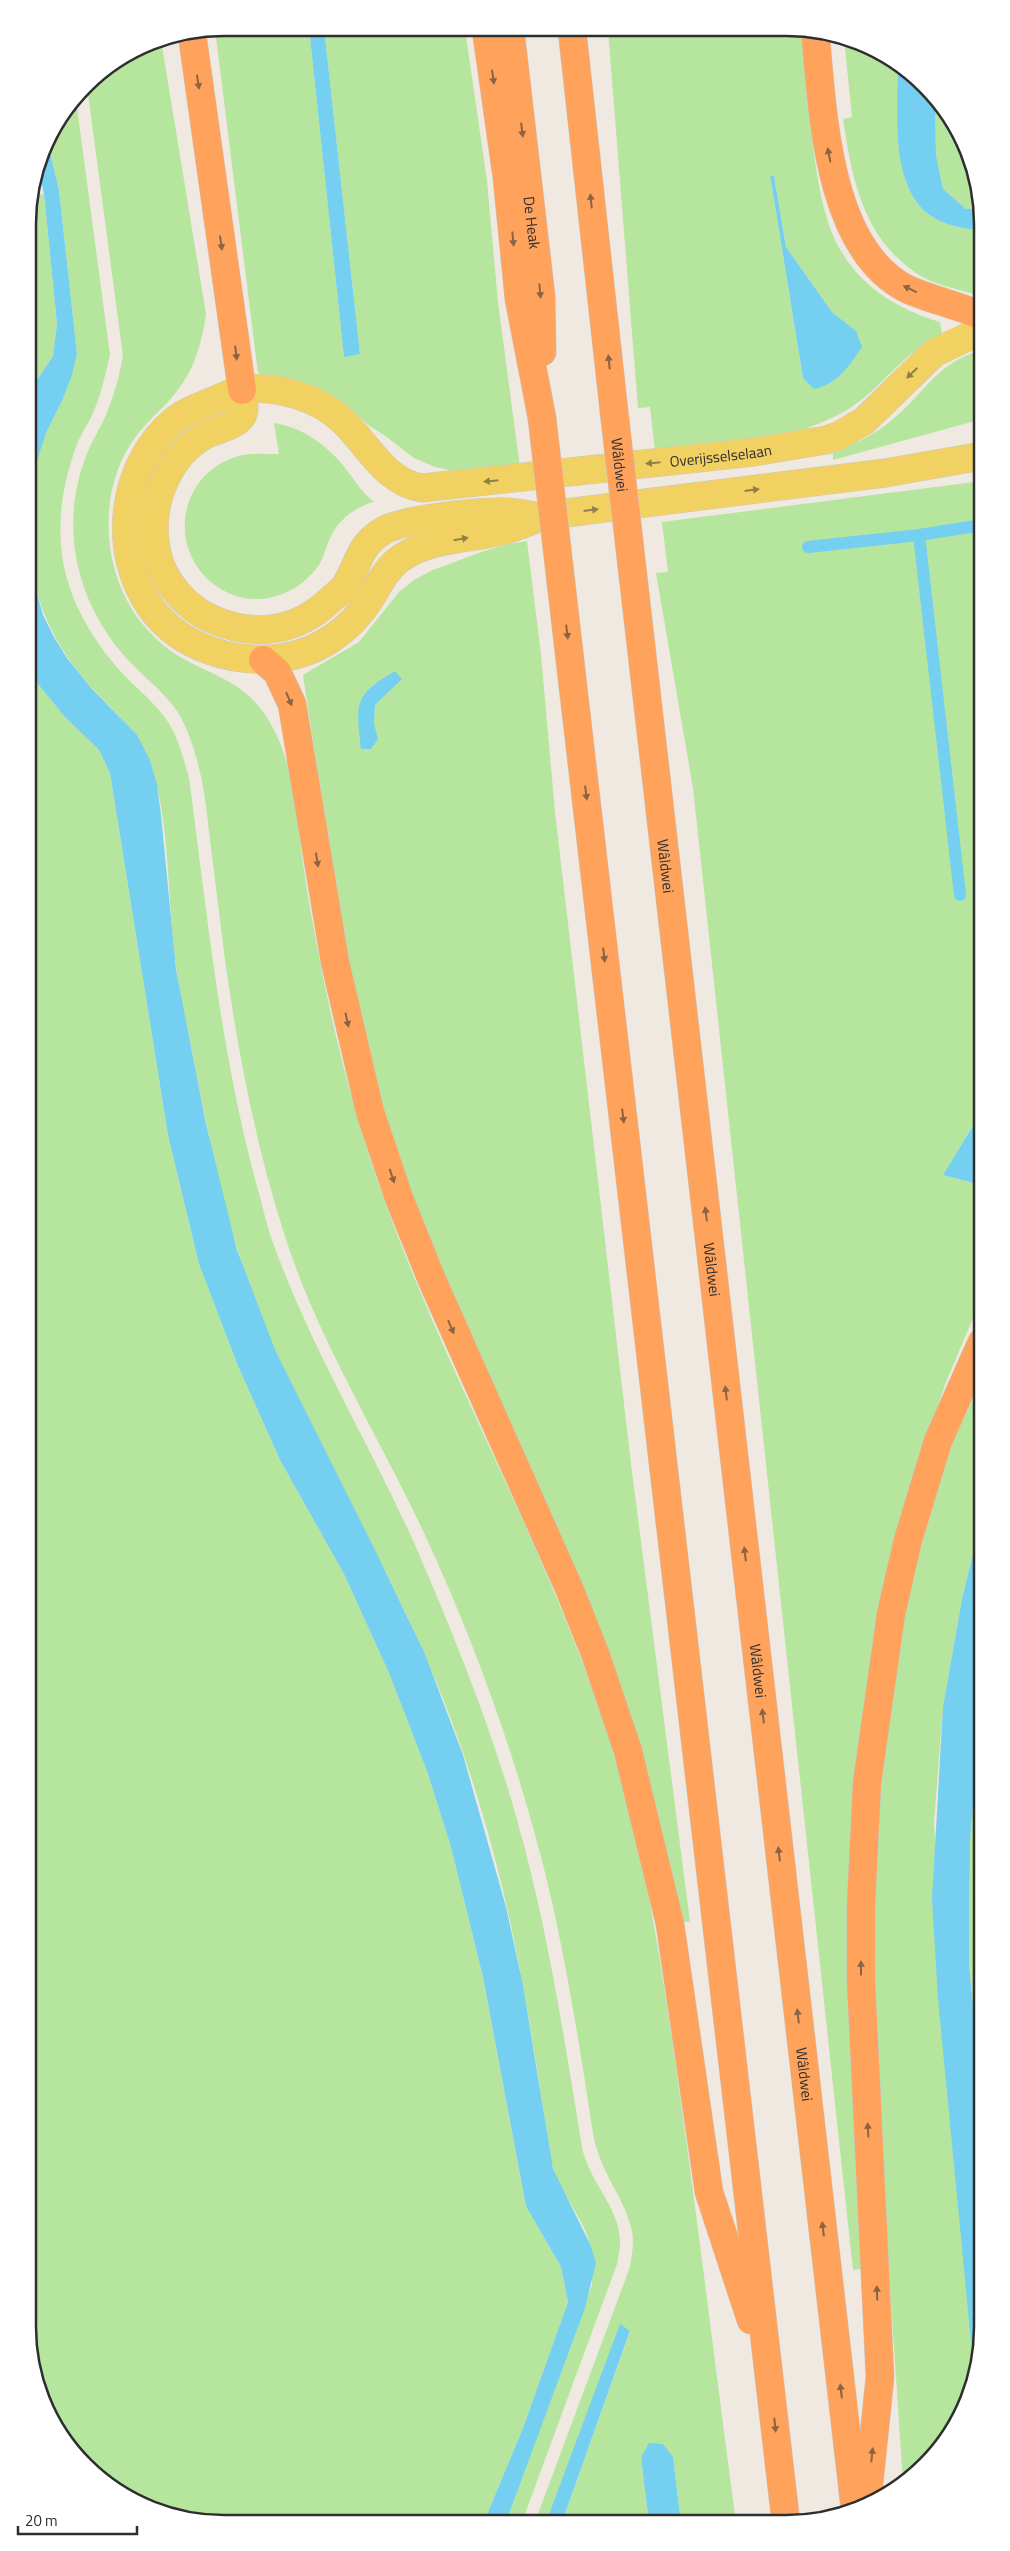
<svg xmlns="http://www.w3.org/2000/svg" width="1010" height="2551" font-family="'Titillium Web',sans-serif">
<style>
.green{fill:#b6e59e;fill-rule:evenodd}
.water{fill:#75cff0}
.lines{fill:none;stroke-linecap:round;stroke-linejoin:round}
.stream{stroke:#75cff0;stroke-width:12}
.primary-casing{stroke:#c9c9c9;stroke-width:29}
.highway-casing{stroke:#c9c9c9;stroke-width:29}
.primary{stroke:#f2d163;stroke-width:28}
.highway{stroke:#ffa35c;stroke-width:28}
.highway-bridge-casing{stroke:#c9c9c9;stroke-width:29;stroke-linecap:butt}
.highway-bridge{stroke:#ffa35c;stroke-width:28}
.oneway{fill:#8c6343}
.oneway2{fill:#908048}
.labels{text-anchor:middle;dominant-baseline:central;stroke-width:4.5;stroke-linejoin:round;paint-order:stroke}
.street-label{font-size:15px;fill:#2e2e2e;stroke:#fff}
.rim{fill:none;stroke:#2e2e2e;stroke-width:2.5}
</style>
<rect width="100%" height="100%" fill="#efe9e1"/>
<path class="green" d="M224 28H309L344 356 360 354 324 28 465 29 487 181 498 302 520 468 463 473 435 467 414 458 384 435 368 425 351 409 332 396 311 386 258 373 215 29Z
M608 30 804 31C810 92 810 199 841 251 863 289 900 310 940 322L942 334C933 339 924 344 916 350 893 368 875 392 850 408 792 444 721 444 655 451L650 407 638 408ZM770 175 774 176 786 247 832 312 856 331 803 378Z
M844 38 873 48 898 64C899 109 889 183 928 214 943 226 964 228 982 231V295L973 294C955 288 931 284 916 273 862 236 852 178 843 119L852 117Z
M161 40 206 314C202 342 195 368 177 391 165 407 149 419 137 435 115 463 106 502 109 537 113 590 141 637 189 662 211 673 232 680 251 698 274 720 285 752 292 782 295 794 295 806 297 818 301 850 305 881 311 913 328 1011 351 1108 385 1202 453 1390 556 1563 614 1755 648 1866 664 1981 680 2096 700 2238 717 2381 736 2523H681L673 2457 641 2459 649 2523 562 2522 630 2332 620 2325 546 2522H535L630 2267C632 2254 635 2240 631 2227 622 2193 599 2171 593 2133 581 2055 569 1978 552 1902 523 1776 479 1652 425 1535 378 1434 316 1337 283 1230 255 1142 238 1051 225 960 220 920 215 879 210 839 207 815 205 791 199 768 194 748 188 729 177 711 162 689 138 673 121 652 74 595 59 521 88 451 93 439 101 427 106 415 114 396 119 377 123 356L87 86C100 68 140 44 161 40Z
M76 100 110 355C105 375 101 395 93 413 88 425 80 435 76 447 47 528 58 594 111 660 126 680 147 695 163 715 177 732 183 757 189 778 207 912 220 1048 255 1179 261 1199 265 1220 272 1240 310 1347 369 1442 415 1545 453 1633 490 1724 516 1816 547 1925 564 2036 582 2147 588 2180 619 2207 620 2240 621 2248 618 2256 617 2264L522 2522H506L592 2285C591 2272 593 2256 590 2244 583 2216 557 2190 551 2160 542 2102 534 2044 523 1987 503 1873 470 1757 423 1651 364 1516 280 1390 237 1248 219 1189 207 1128 195 1067 189 1034 181 1000 176 966 168 905 170 841 156 781 144 730 110 712 80 674 24 604 16 523 43 440 48 427 55 416 61 403 68 387 73 371 77 354L59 190 47 140Z
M935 100C965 136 974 161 980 208L966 209 943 189 936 155Z
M44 194 57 324 53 356 28 394V211L32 196Z
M982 350V419L833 460V453C852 445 870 437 887 424 923 397 934 363 982 350Z
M274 423C301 427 324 443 342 464 353 477 360 491 374 502 357 506 339 519 331 536 325 548 324 560 315 570 289 602 244 610 211 582 169 546 179 480 230 459 246 452 262 454 279 454Z
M982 481V1111L943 1175 976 1184 982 1175V1297L946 1382 913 1479 870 1668 866 2268 853 2270 693 788 656 573 668 572 662 522Z
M527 541 541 655 555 812 631 1464 690 1922H682L470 1340 411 1193 381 1108 346 960 303 675 359 642 399 592 414 580 433 570 484 551 509 544ZM374 684 390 691 375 705 374 724Z
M28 668 38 684 65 717 99 750 110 773 168 1135 199 1264 238 1366 280 1460 344 1574 389 1673 428 1774 451 1847 483 1977 526 2206 561 2267 568 2302 523 2428 484 2522 186 2520 137 2503 94 2475 54 2426 34 2378 28 2327Z
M982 1380V1518L962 1599 943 1707 934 1823 974 2373 968 2402 934 2456 903 2483 877 2091 873 1904 879 1785 903 1619 917 1561 949 1450Z
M982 1700V2099L969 1964 970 1840Z"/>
<path class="water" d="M309 28H324L360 354 344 357Z
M898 64 916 76 935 100 936 155 943 189 966 209 980 208 982 231C964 228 943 226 928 214 889 183 898 109 898 64Z
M47 140 59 190 77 354 72 375 62 401 46 433 34 470 28 506V394L53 356 57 324 44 194 39 171Z
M770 175 774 176 786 247 832 312 856 331 862 347C849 366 838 384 814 389L803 378Z
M28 536 34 583 43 615 54 637 67 658 92 689 137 735 150 760 157 784 161 815 176 969 206 1124 237 1250 276 1352 379 1558 425 1654 463 1755 506 1907 523 1985 553 2169 590 2244 596 2263 585 2308 506 2522H484L523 2428 568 2302 561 2267 526 2206 483 1977 451 1847 428 1774 389 1673 344 1574 280 1460 238 1366 199 1264 168 1135 110 773 99 750 65 717 38 684 28 668Z
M395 671 402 679 375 705 374 724 378 739 371 749H361C356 703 353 696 395 671Z
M982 1111V1175L977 1184 943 1175Z
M982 1518V1700L970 1840 969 1964 982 2099V2340L974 2373 938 1999 932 1899 943 1707 962 1599Z
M620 2324 630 2331 562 2522H546Z
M649 2443 663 2444 673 2457 681 2523H649L641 2458Z"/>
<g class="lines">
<path class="stream" d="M919 535 960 895
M808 547 919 535 982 525"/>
<g class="primary-casing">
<g id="primary">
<path d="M242 390C243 399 246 409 242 416 236 426 215 430 205 435 165 457 147 510 157 553 163 582 187 609 214 620 255 637 296 632 329 601 333 597 339 593 343 589 359 567 357 546 383 531 403 519 473 512 498 512 510 511 523 514 536 516"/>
<path id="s1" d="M982 456 885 473 542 516C528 522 513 529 497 532 465 539 429 539 401 558 387 568 380 582 372 596 352 629 319 653 280 658 234 664 181 648 152 609 110 552 121 463 176 419 188 410 201 406 215 400 223 397 233 392 242 390 275 384 320 398 344 422 369 446 385 482 422 488L754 452 826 440 838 436 864 421 934 353 982 330"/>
</g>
</g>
<g class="highway-casing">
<g id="highway">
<path d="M486 29 507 178 519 299 542 418"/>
<path id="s2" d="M510 29 541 296 542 352"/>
<path d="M572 30 614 411"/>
<path d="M815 31C823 109 826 248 907 289 931 300 958 305 982 316"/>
<path d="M192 34 242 390"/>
<path id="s3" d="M633 576 855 2509"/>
<path d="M561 583 786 2523"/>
<path d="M263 660 277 672 292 704 335 962 370 1112 399 1198 432 1280 569 1588 596 1656 628 1751 670 1924 709 2192 751 2320"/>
<path d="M867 2503 880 2377 861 1981V1905L867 1783 891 1614 908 1540 938 1441 982 1342"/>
</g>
</g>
<use href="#primary" class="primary"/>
<use href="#highway" class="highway"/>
<g class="highway-bridge-casing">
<g id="highway-bridge">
<path id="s4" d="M614 411 633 576"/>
<path d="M542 418 561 583"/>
</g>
</g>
<use href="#highway-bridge" class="highway-bridge"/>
</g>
<defs><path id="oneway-solid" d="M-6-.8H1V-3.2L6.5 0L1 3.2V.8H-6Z" transform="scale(1.25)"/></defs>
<g class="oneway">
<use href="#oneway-solid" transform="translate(493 77) rotate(82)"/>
<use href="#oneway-solid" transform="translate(198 82) rotate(82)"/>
<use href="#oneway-solid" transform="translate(522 130) rotate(83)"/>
<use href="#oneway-solid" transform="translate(829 155) rotate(-101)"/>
<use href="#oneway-solid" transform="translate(591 201) rotate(-96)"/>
<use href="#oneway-solid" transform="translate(513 239) rotate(85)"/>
<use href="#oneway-solid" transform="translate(221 243) rotate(82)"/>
<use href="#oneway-solid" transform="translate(910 289) rotate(-154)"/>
<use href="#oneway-solid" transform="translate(540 291) rotate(85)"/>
<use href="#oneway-solid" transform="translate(236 353) rotate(83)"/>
<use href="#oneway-solid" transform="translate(609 362) rotate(-96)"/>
<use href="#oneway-solid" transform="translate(567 632) rotate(83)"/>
<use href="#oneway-solid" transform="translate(289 699) rotate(67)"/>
<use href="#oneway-solid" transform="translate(586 793) rotate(83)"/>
<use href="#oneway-solid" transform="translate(317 860) rotate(81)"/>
<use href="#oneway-solid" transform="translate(604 955) rotate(83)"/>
<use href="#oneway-solid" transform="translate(347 1020) rotate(78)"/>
<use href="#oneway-solid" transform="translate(623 1116) rotate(83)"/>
<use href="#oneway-solid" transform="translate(392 1176) rotate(71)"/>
<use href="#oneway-solid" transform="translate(706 1214) rotate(-97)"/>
<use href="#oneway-solid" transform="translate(451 1327) rotate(67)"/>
<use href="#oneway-solid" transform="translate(726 1393) rotate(-97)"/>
<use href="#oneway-solid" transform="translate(745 1554) rotate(-97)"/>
<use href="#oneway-solid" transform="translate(763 1716) rotate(-97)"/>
<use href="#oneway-solid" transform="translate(779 1854) rotate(-97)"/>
<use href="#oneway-solid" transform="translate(861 1968) rotate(-90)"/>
<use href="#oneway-solid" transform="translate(798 2016) rotate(-97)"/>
<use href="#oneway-solid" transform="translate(868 2130) rotate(-93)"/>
<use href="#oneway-solid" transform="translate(823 2229) rotate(-97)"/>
<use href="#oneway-solid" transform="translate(877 2293) rotate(-92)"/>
<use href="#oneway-solid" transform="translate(841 2391) rotate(-97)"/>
<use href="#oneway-solid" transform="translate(775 2425) rotate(84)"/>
<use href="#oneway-solid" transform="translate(872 2455) rotate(-84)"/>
</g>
<g class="oneway2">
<use href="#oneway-solid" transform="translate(912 373) rotate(136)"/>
<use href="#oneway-solid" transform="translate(653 463) rotate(174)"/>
<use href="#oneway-solid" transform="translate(491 481) rotate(174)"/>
<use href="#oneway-solid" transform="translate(752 490) rotate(-7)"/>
<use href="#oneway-solid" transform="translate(591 510) rotate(-7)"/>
<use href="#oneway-solid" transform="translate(461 539) rotate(-10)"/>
</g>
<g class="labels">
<g class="street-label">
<text stroke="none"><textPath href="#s2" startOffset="195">De Heak</textPath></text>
<text stroke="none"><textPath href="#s1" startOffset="1696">Overijsselselaan</textPath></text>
<text stroke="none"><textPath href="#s4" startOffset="54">Wâldwei</textPath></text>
<text stroke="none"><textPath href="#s3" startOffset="292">Wâldwei</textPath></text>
<text stroke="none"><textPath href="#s3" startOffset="698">Wâldwei</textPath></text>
<text stroke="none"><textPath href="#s3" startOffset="1102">Wâldwei</textPath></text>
<text stroke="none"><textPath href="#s3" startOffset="1508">Wâldwei</textPath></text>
</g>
</g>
<path d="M0 0H1010V2551H0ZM224 36H786A188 188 0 0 1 974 224V2327A188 188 0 0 1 786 2515H224A188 188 0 0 1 36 2327V224A188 188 0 0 1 224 36Z" fill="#fff" fill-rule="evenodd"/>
<path class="rim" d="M224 36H786A188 188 0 0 1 974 224V2327A188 188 0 0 1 786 2515H224A188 188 0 0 1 36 2327V224A188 188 0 0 1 224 36Z"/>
<path d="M18 2526v8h119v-8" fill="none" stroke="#2e2e2e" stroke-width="2.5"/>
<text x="25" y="2526" font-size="15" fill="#2e2e2e" stroke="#ffffff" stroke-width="4" paint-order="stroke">20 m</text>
</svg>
